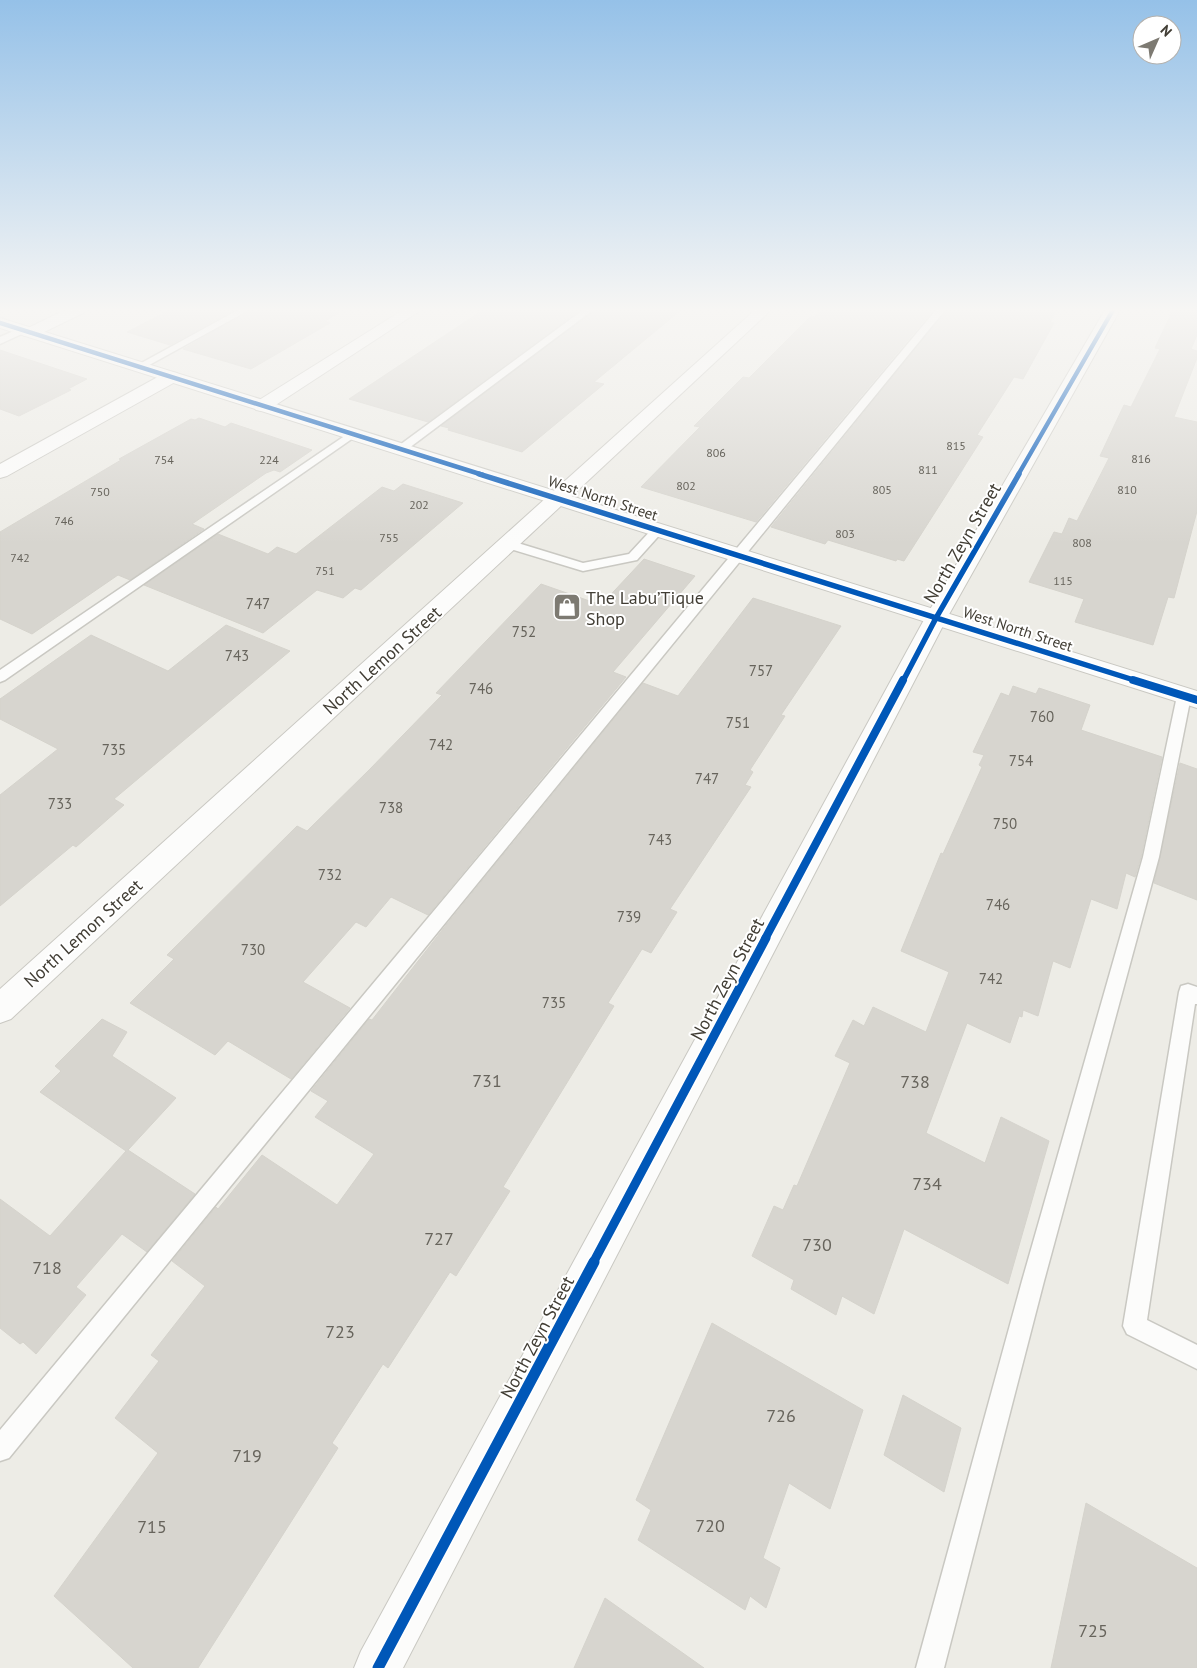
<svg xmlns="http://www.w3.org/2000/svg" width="1197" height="1668" font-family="'PT Sans',sans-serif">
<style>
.building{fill:#d7d5cf;stroke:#d5d3cc}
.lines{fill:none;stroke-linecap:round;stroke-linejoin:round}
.service-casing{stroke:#c9c8c2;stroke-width:3}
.minor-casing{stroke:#c9c8c2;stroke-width:2}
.tertiary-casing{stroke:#c9c8c2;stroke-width:2}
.service{fill:#fcfcfb;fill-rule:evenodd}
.minor{fill:#fcfcfb;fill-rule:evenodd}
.tertiary{fill:#fcfcfb;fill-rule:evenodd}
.cycleway-far4-casing{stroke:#fff;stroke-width:6}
.cycleway-far3-casing{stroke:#fff;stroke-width:8}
.cycleway-far2-casing{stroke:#fff;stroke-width:11}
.cycleway-far1-casing{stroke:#fff;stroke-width:12}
.cycleway-casing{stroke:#fff;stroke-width:14}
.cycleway-far4{stroke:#0057b8;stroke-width:4.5}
.cycleway-far3{stroke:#0057b8;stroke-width:5.5}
.cycleway-far2{stroke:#0057b8;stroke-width:8}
.cycleway-far1{stroke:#0057b8;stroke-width:9}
.cycleway{stroke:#0057b8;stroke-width:11}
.labels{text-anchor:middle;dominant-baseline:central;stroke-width:4;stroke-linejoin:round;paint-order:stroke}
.far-number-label{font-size:12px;fill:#67645c}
.far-street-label{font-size:15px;fill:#413d34;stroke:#fff}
.number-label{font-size:15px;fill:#67645c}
.street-label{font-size:18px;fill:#413d34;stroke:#fff}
.poi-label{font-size:18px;fill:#413d34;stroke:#fff;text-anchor:start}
.near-number-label{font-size:18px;fill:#67645c}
</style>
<rect width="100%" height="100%" fill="#edece6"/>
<path class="building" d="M170 310H234L170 345 127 332Z
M251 310H343L325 321 330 323 251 369 183 349Z
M483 310H580L428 422 349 399Z
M595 310H681L594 382 604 384 522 452 448 430 449 428 441 426Z
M821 310H933L756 522 641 487 700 427 694 426 743 377 749 378 811 316 815 317Z
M947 310H1057L1050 322 1054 323 1023 379 1014 377 977 435 983 437 904 561 897 559 896 561 828 540 825 544 771 527Z
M1173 310H1197V335L1191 349 1197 351V358L1174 417 1197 422V511L1174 598 1168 597 1153 645 1075 622 1084 599 1029 582 1054 532 1062 534 1069 518 1077 521 1109 458 1100 456 1115 424 1124 405 1131 407 1160 349 1155 348Z
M0 350 87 379 68 389 71 390 19 416 0 409Z
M199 418 225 427 231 423 312 450 280 472 274 470 266 473 192 524 204 529 130 580 118 575 32 634 0 619V532L121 460 119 459 191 419 195 420Z
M403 484 463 503 361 590 355 588 343 598 317 590 263 633 144 585 218 534 268 554 277 547 296 554 382 487 394 491Z
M644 559 695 576 613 672 626 677 428 915 391 897 366 927 356 922 303 982 350 1008 291 1079 228 1041 215 1055 130 1003 174 959 167 955 297 826 307 831 369 770 442 695 436 693 541 584 601 605Z
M753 598 841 626 781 715 785 716 750 770 753 772 745 785 751 787 670 909 677 912 651 953 642 949 608 1003 614 1006 503 1187 510 1191 456 1276 450 1272 388 1368 383 1364 332 1443 338 1448 198 1668H133L54 1596 158 1453 115 1418 159 1361 151 1355 205 1286 172 1261 216 1207 218 1209 262 1155 337 1205 374 1154 315 1117 328 1101 311 1091 369 1019 372 1020 447 924 643 683 678 696Z
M226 625 290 651 114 799 124 805 76 847 73 845 0 906V795L58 749 0 719V699L91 635 168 671Z
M1013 686 1036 694 1039 688 1090 705 1081 730 1162 757 1141 857 1135 877 1126 873 1117 909 1091 899 1070 968 1053 961 1038 1016 1023 1010 1022 1017 1019 1016 1010 1043 967 1023 926 1133 985 1163 1001 1117 1049 1141 1008 1284 904 1229 874 1314 842 1296 836 1315 791 1289 794 1280 752 1256 774 1206 783 1210 794 1185 797 1186 850 1063 835 1056 853 1020 864 1026 873 1007 926 1032 949 972 901 951 941 853 943 854 982 767 979 765 984 755 973 752 1001 693 1009 696Z
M1180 763 1197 769V900L1154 883Z
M102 1019 127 1032 112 1056 176 1098 128 1150 195 1194 147 1252 122 1234 76 1287 86 1295 36 1354 23 1342 20 1344 0 1328V1199L50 1236 126 1151 40 1092 61 1071 55 1066Z
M712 1323 863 1410 830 1509 789 1483 763 1558 780 1568 766 1608 750 1596 745 1610 638 1540 651 1510 636 1500Z
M903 1395 961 1428 944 1492 884 1455Z
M1086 1503 1197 1568V1668H1051Z
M605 1598 704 1668H574Z"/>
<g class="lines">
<g class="service-casing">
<path id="service" d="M238 310H249L142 369 139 370 134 367Z
M583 310H593L405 451H397L396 449 397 447Z
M936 310H945L9 1458 0 1461V1430Z
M23 327 26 328V332L0 344V337Z
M352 431 356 432 357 434 356 436 5 680 0 682V670Z
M658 526 664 530 637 560 583 571 504 547 502 544 508 540 583 563 629 554 654 527Z
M1184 691 1189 693 1191 696 1159 857 1044 1281 944 1668H916L1022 1281 1143 857 1177 696 1179 693Z
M1188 984 1197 987V1004H1195L1147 1320 1197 1345V1369L1127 1334 1123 1326 1179 992 1181 986Z"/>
</g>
<g class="minor-casing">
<path id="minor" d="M65 310H85L83 313 36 336H24L22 333 24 330Z
M403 310H421L268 410 262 411 256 410 253 406 256 402Z
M755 310H771L11 1019 0 1023V989Z
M1105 310H1120L947 618 403 1668H354L361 1651 925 618Z
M171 372 177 373 179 377 177 381 7 476 0 478V464L165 373Z"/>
</g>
<g class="tertiary-casing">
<path id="tertiary" d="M0 318 1197 691V708L0 328Z"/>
</g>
<use href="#service" class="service"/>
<use href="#minor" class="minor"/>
<use href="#tertiary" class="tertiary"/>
<g class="cycleway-far4-casing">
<path id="cycleway-far4" d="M0 323 483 475
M1018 475 1113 310"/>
</g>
<g class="cycleway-far3-casing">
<path id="cycleway-far3" d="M479 474 1137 681
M903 681 936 618 1019 474"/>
</g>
<g class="cycleway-far2-casing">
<path id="cycleway-far2" d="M1133 680 1197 700
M765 939 903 680"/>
</g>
<g class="cycleway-far1-casing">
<path id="cycleway-far1" d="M593 1263 766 938"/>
</g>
<g class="cycleway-casing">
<path id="cycleway" d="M378 1668 594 1262"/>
</g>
<use href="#cycleway-far4" class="cycleway-far4"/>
<use href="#cycleway-far3" class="cycleway-far3"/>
<use href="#cycleway-far2" class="cycleway-far2"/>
<use href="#cycleway-far1" class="cycleway-far1"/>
<use href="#cycleway" class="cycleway"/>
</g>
<linearGradient id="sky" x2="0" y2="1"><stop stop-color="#95c1e8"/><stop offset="0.57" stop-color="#f7f6f4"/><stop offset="1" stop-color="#f7f6f4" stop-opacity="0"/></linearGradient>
<rect width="1197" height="544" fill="url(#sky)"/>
<defs>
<g id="shop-square" transform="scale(1.4375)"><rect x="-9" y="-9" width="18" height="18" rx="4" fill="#7d7a72" stroke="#fff"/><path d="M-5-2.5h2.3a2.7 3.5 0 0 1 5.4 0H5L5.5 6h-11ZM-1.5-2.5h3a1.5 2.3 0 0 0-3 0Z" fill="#fff"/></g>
</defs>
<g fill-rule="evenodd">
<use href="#shop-square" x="567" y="607"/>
</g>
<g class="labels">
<g class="far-number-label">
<text x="956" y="445">815</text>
<text x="716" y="452">806</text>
<text x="1141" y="458">816</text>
<text x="164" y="459">754</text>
<text x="269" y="459">224</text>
<text x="928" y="469">811</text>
<text x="686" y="485">802</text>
<text x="882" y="489">805</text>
<text x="1127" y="489">810</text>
<text x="100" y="491">750</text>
<text x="419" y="504">202</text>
<text x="64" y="520">746</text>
<text x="845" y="533">803</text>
<text x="389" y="537">755</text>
<text x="1082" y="542">808</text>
<text x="20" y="557">742</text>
<text x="325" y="570">751</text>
<text x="1063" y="580">115</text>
</g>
<g class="far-street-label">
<text transform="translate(603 498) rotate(18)">West North Street</text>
<text transform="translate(1018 629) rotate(18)">West North Street</text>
</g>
<g class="number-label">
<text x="258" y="603">747</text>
<text x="524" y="631">752</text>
<text x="237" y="655">743</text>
<text x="761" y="670">757</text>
<text x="481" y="688">746</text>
<text x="1042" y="716">760</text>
<text x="738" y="722">751</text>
<text x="441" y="744">742</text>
<text x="114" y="749">735</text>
<text x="1021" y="760">754</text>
<text x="707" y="778">747</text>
<text x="60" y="803">733</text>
<text x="391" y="807">738</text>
<text x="1005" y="823">750</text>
<text x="660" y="839">743</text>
<text x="330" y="874">732</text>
<text x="998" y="904">746</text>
<text x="629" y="916">739</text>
<text x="253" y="949">730</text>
<text x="991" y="978">742</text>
<text x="554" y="1002">735</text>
</g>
<g class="street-label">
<text transform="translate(962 543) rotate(-60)">North Zeyn Street</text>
<text transform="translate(382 660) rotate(-42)">North Lemon Street</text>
<text transform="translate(83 933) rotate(-42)">North Lemon Street</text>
<text transform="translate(727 979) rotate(-62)">North Zeyn Street</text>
<text transform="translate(537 1337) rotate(-62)">North Zeyn Street</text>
</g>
<g class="poi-label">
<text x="586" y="597">The Labu’Tique<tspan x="586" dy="21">Shop</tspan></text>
</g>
<g class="near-number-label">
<text x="487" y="1080">731</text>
<text x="915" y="1081">738</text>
<text x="927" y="1183">734</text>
<text x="439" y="1238">727</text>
<text x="817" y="1244">730</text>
<text x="47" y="1267">718</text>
<text x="340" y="1331">723</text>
<text x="781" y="1415">726</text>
<text x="247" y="1455">719</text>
<text x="710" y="1525">720</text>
<text x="152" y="1526">715</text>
<text x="1093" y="1630">725</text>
</g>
</g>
<g transform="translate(1157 40) rotate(45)"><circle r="24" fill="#ffffff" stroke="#b3b1ae"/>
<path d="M0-4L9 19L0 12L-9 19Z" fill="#7d7a72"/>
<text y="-8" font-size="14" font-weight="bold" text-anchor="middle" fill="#413d34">N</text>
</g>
</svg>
